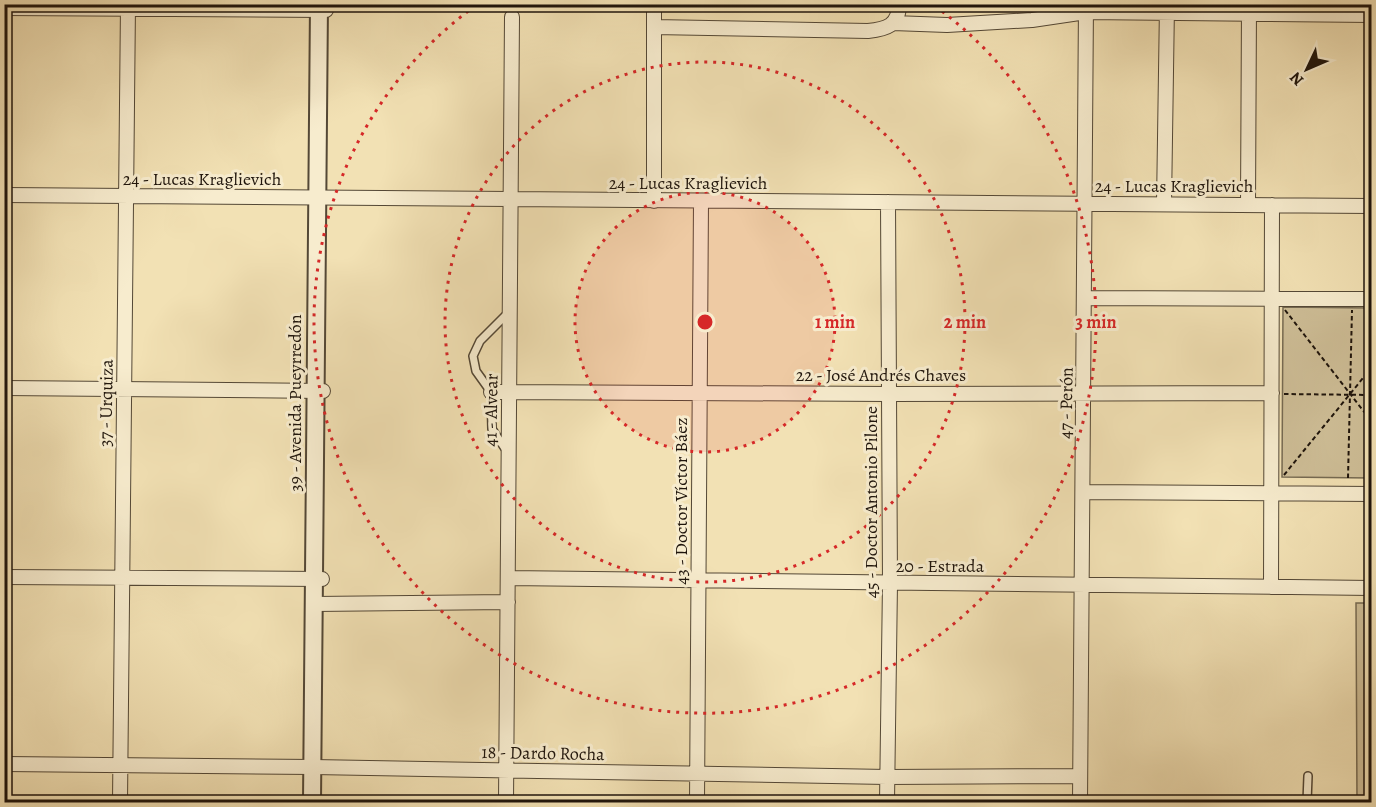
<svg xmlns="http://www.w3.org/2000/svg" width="1376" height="807" font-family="Alegreya,serif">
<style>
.green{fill:#cebe97;stroke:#766a52;stroke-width:1.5}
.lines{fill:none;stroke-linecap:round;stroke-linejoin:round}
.service-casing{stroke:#544836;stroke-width:10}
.minor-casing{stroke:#544836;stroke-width:16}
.tertiary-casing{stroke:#544836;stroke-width:20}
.path{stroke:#1f150c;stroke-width:2;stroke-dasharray:4.5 3;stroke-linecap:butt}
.service{stroke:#f7ecce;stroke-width:7}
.minor{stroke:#f7ecce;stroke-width:14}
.tertiary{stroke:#f7ecce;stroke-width:16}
.ring{fill:none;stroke:#d62828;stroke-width:3;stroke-dasharray:3 6}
.labels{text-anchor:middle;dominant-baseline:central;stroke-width:6;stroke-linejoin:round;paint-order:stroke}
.street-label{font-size:18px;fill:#1f150c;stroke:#f7ecce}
.centre{fill:#d62828;stroke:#f7ecce;stroke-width:3}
.ring-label{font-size:18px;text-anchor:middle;font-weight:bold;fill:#d62828;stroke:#f7ecce;stroke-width:6;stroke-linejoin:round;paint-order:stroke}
</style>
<rect width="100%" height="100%" fill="#f2e1b4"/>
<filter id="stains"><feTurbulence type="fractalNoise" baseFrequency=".00333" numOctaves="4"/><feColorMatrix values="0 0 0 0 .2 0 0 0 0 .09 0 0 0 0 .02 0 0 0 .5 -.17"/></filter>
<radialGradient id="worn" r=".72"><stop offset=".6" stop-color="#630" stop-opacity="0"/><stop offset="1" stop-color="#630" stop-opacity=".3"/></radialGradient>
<path class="green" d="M1283 307 1371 308V478L1282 477Z
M1356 603H1371V802H1357Z"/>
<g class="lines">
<g class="service-casing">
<path id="service" d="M506 450 492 429 491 392 476 371 473 356 480 341 508 313
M1307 802 1308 776"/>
</g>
<g class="minor-casing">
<path id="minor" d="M4 8 326 10
M893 23 947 25 1032 20 1086 12 1372 15
M654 27 868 31C886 29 899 26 899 4
M4 195 1372 206
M654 201V4
M1164 204 1167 5
M1248 205 1249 6
M1084 298 1372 299
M4 388 323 391
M491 392 888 394 1272 393
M1083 492 1372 494
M4 577 322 579
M508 578 1372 588
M1271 587 1272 205
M314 604 508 602
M4 764 313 767 887 777 1080 776
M120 802 128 4
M506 802 512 17
M697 802 701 201
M887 802 890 583 888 202
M1080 802 1086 4"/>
</g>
<g class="tertiary-casing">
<path id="tertiary" d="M312 802 319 4"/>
</g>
<path class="path" d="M1285 310 1372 422
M1284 394 1372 395
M1284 475 1372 367
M1348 478 1352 310"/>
<use href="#service" class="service"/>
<use href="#minor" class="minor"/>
<use href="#tertiary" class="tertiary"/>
</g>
<circle cx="705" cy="322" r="130" fill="#d62828" fill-opacity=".12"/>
<g class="ring">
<circle cx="705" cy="322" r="130"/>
<circle cx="705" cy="322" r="260"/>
<path d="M935 6A391 391 0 1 1 475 6"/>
</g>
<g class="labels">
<g class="street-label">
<text x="202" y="179">24 - Lucas Kraglievich</text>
<text x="688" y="183">24 - Lucas Kraglievich</text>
<text x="1174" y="186">24 - Lucas Kraglievich</text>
<text x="881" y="375">22 - José Andrés Chaves</text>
<text transform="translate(106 403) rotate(-89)">37 - Urquiza</text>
<text transform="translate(295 403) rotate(-90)">39 - Avenida Pueyrredón</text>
<text transform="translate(1066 403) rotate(-89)">47 - Perón</text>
<text transform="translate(491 410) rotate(-89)">41 - Alvear</text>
<text transform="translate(681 501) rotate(-90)">43 - Doctor Víctor Báez</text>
<text transform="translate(871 502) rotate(-90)">45 - Doctor Antonio Pilone</text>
<text x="940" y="566">20 - Estrada</text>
<text transform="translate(543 753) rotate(1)">18 - Dardo Rocha</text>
</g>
</g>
<circle cx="705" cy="322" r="9" class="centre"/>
<g class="ring-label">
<text x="835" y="328">1 min</text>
<text x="965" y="328">2 min</text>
<text x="1096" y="328">3 min</text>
</g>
<rect width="1376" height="807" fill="none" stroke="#f2e1b4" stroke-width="24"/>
<rect x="6" y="6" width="1364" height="795" fill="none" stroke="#1f150c" stroke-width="3"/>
<rect x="12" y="12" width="1352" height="783" fill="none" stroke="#1f150c" stroke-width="1.5"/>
<g transform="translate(1307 69) rotate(226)" stroke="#f7ecce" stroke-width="4.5" paint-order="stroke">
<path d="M0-4.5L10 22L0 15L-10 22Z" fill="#1f150c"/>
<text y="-9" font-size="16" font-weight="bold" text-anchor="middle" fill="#1f150c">N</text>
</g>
<rect width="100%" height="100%" filter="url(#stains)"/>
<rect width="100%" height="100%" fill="url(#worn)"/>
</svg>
